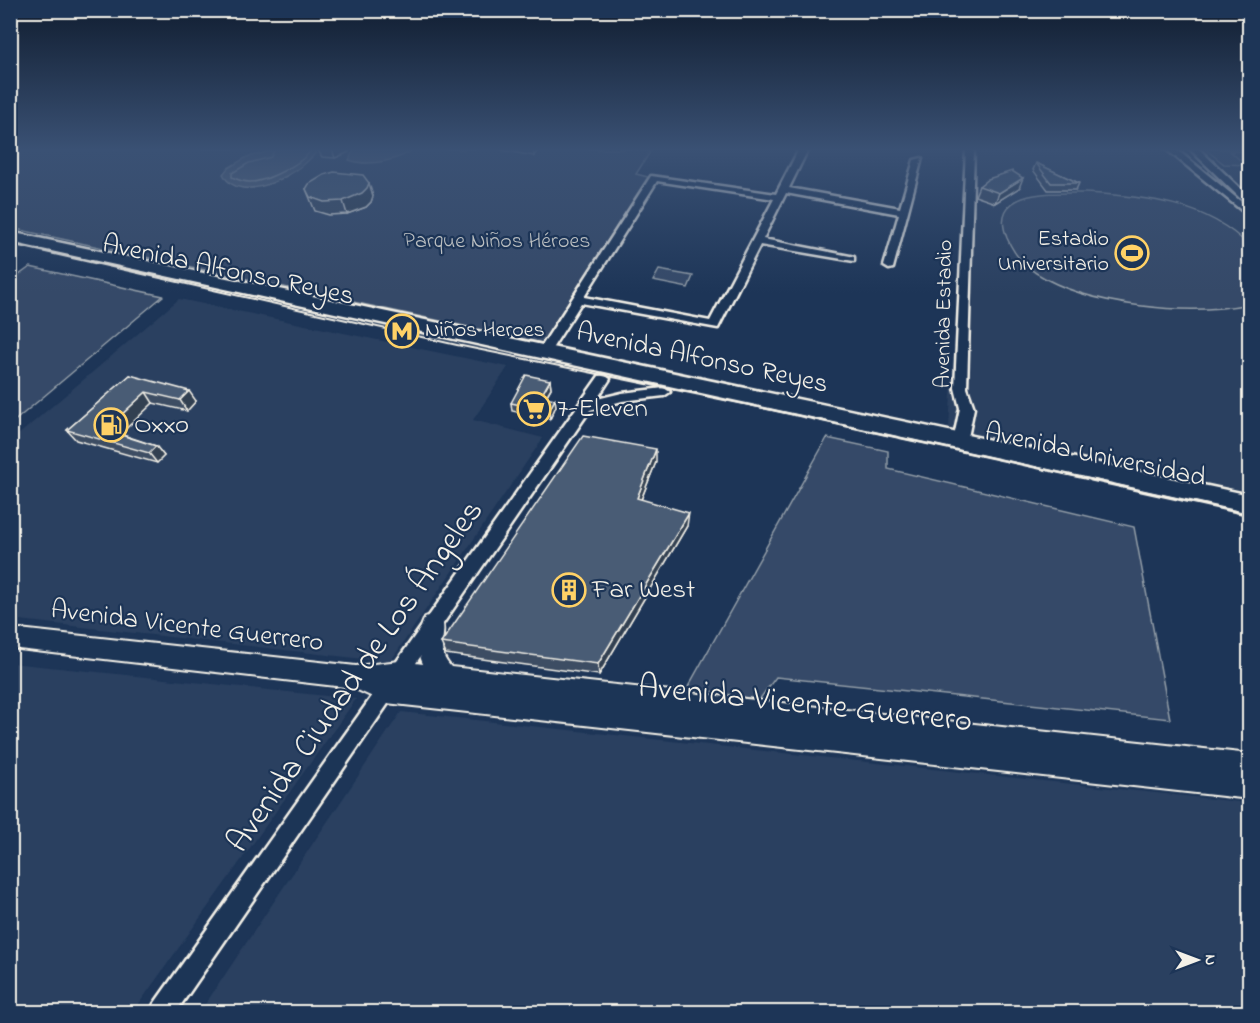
<svg xmlns="http://www.w3.org/2000/svg" width="1260" height="1023" font-family="'Indie Flower',sans-serif">
<style>
.built{fill:#2a4060}
.green{fill:#354a67;stroke:#949ea8;stroke-width:1.5}
.water{fill:#5e6d82;stroke:#9aa2ab;stroke-width:1.5}
.lines{fill:none;stroke-linecap:round;stroke-linejoin:round}
.shore{stroke:#b8bcbf;stroke-width:1.5}
.minor-casing{stroke:#f4f1e8;stroke-width:5}
.major-casing{stroke:#f4f1e8;stroke-width:4}
.highway-casing{stroke:#f4f1e8;stroke-width:5}
.minor{fill:#1d3557;fill-rule:evenodd}
.major{fill:#1d3557;fill-rule:evenodd}
.highway{fill:#1d3557;fill-rule:evenodd}
.rail-far1{stroke:#f4f1e8;stroke-width:2}
.rail{stroke:#f4f1e8;stroke-width:3}
.wall{fill:#3e4e64;stroke:#f4f1e8;stroke-width:1.5}
.shaded-wall{fill:#324051;stroke:#f4f1e8;stroke-width:1.5}
.building{fill:#485b74;stroke:#f4f1e8;stroke-width:1.5}
.labels{text-anchor:middle;dominant-baseline:central;stroke-width:4.5;stroke-linejoin:round;paint-order:stroke}
.far-poi-label{font-size:22px;fill:#f4f1e8;stroke:#1d3557;text-anchor:end}
.far-park-label{font-size:22px;fill:#bbbfc1;stroke:#1d3557}
.far-street-label{font-size:22px;fill:#f4f1e8;stroke:#1d3557}
.street-label{font-size:27px;fill:#f4f1e8;stroke:#1d3557}
.poi-label{font-size:27px;fill:#f4f1e8;stroke:#1d3557;text-anchor:start}
.near-street-label{font-size:33px;fill:#f4f1e8;stroke:#1d3557}
</style>
<rect width="100%" height="100%" fill="#1d3557"/>
<filter id="ink" filterUnits="userSpaceOnUse"><feTurbulence type="fractalNoise" baseFrequency=".0167" numOctaves="2"/><feDisplacementMap in="SourceGraphic" scale="12" xChannelSelector="R" yChannelSelector="G"/><feConvolveMatrix kernelMatrix="1 2 1 2 8 2 1 2 1" color-interpolation-filters="sRGB"/></filter>
<g filter="url(#ink)">
<path class="built" d="M965 149H1249V492L949 429Z
M179 299 508 367 473 420 543 438 390 662 11 619V441Z
M11 663 356 699 133 1012H11Z
M401 712 1249 803V1012H200Z"/>
<path class="green" d="M11 149H633L650 152 636 174 648 177 542 343 11 228Z
M1205 149H1246L1249 152 1230 151 1240 160 1249 158V165L1224 164Z
M1085 193C1143 196 1207 202 1249 246V304C1189 316 1089 307 1036 273 1023 265 1013 252 1007 238 987 188 1054 193 1085 193Z
M30 267 163 296 11 424V281Z
M659 270 693 276 688 288 653 281Z
M827 438 888 451V469L1134 527 1170 719 776 677 759 700 688 687Z"/>
<path class="water" d="M280 149H318C306 171 239 209 223 174L228 168 247 157Z
M354 149H414C398 161 368 167 349 160Z"/>
<g class="lines">
<path class="shore" d="M275 149 271 157 249 163 232 173V177C238 180 243 182 250 182 265 182 305 163 311 149"/>
<g class="minor-casing">
<path id="minor" d="M799 149H808L789 188 900 208 914 160 922 158 893 268 889 269 884 266 899 214 786 193 763 239 850 256 854 257V261L760 245 718 328 581 303 548 355H540L538 352 651 176 776 194ZM657 181 774 199 710 321 584 297Z
M966 149H974L967 388 974 408 967 442 960 447 953 442 960 408 955 388Z
M1166 149H1176L1250 209V217Z
M1190 149H1199L1247 195V199H1241Z
M604 375 610 379 597 399 622 393 664 388 670 392 664 396 622 401 590 410 176 1012H150L154 1004 599 376Z"/>
</g>
<g class="major-casing">
<path id="major" d="M433 614 441 617C449 636 433 647 451 667L1250 754V799L386 703 353 688 10 648V628L356 666 400 661 423 664C416 648 418 632 425 617Z"/>
</g>
<g class="highway-casing">
<path id="highway" d="M10 232 1250 495V513L10 242Z"/>
</g>
<use href="#minor" class="minor"/>
<use href="#major" class="major"/>
<use href="#highway" class="highway"/>
<path class="rail-far1" d="M10 244 457 345 768 409 1098 481"/>
<path class="rail" d="M1091 480 1250 515"/>
</g>
<path class="wall" d="M317 149H348L349 152 335 158 322 157Z
M501 149H539L534 156 501 150Z
M1036 163 1079 183 1076 190H1048L1033 170Z
M979 186 1019 188 995 203 975 196Z
M306 189 373 196 371 202 366 207 347 214 329 215 315 211Z
M130 375 196 401 187 411 153 403 120 434 156 446 164 456 157 463 76 440 67 430Z
M550 380 551 388 546 397 556 406 550 419 512 411 511 403Z
M656 462 641 500 687 526 599 675 446 654 441 643Z"/>
<path class="shaded-wall" d="M332 149H348L349 152 335 158Z
M533 149H539L534 156Z
M1023 178 1019 188 995 203 999 193Z
M369 183 373 196 371 202 366 207 347 214 343 201Z
M550 380 551 388 542 403 541 396Z
M189 391 196 401 187 411 180 400Z
M146 392 153 403 114 440 105 430Z
M555 399 556 406 550 419 549 411Z
M156 446 164 456 157 463 149 453Z
M656 449V462L636 512 637 498Z
M689 513 687 526 599 675 598 664Z"/>
<path class="building" d="M1036 163 1079 183H1051Z
M1012 171 1023 178 999 193 979 186 988 179Z
M334 172 363 175 369 183 367 188 362 193 343 201 324 202 310 197 306 189 309 184 324 175Z
M130 375 189 391 180 400 146 392 105 430 156 446 149 453 67 430Z
M526 375 550 380 541 396 555 399 549 411 511 403Z
M583 436 656 449 637 498 689 513 598 664 441 643Z"/>
</g>
<linearGradient id="sky" x2="0" y2="1"><stop stop-color="#101d30"/><stop offset="0.51" stop-color="#3a5174"/><stop offset="1" stop-color="#3a5174" stop-opacity="0"/></linearGradient>
<rect width="1260" height="293" fill="url(#sky)"/>
<defs>
<g id="stadium-ring" transform="scale(1.725)"><circle r="9.5" fill="#1d3557" stroke="#ffd166" stroke-width="1.5"/><path d="M0-5a6.5 5 0 1 0 0 10a6.5 5 0 1 0 0-10ZM-3.5-1.8h7v3.6h-7Z" fill="#ffd166"/></g>
<g id="metro-ring" transform="scale(1.725)"><circle r="9.5" fill="#1d3557" stroke="#ffd166" stroke-width="1.5"/><path d="M-5.5 5V-5H-3L0 0L3-5H5.5V5H3V-.5L0 4L-3-.5V5Z" fill="#ffd166"/></g>
<g id="supermarket-ring" transform="scale(1.725)"><circle r="9.5" fill="#1d3557" stroke="#ffd166" stroke-width="1.5"/><path d="M-6-5.5h2.5l.6 2H6L4.5 2H-2.5L-4.4-4H-6ZM-1.5 3.2a1.3 1.3 0 1 0 .1 0ZM3 3.2a1.3 1.3 0 1 0 .1 0Z" fill="#ffd166"/></g>
<g id="fuel-ring" transform="scale(1.725)"><circle r="9.5" fill="#1d3557" stroke="#ffd166" stroke-width="1.5"/><path d="M-5.5-6h7V0h2V4h1.3V-2.5L3-4.5l.8-.8L6-3V5H2.5V1h-1V6h-7ZM-4.2-4.7v3.2H.2V-4.7Z" fill="#ffd166"/></g>
<g id="building-ring" transform="scale(1.725)"><circle r="9.5" fill="#1d3557" stroke="#ffd166" stroke-width="1.5"/><path d="M-4-6H4V6H1V3H-1V6H-4ZM-2.5-4.3h1.7v1.8h-1.7ZM.8-4.3h1.7v1.8H.8ZM-2.5-1h1.7V.8h-1.7ZM.8-1h1.7V.8H.8Z" fill="#ffd166"/></g>
</defs>
<g fill-rule="evenodd">
<use href="#stadium-ring" x="1132" y="253"/>
<use href="#metro-ring" x="402" y="331"/>
<use href="#supermarket-ring" x="534" y="409"/>
<use href="#fuel-ring" x="111" y="425"/>
<use href="#building-ring" x="569" y="590"/>
</g>
<g class="labels">
<g class="far-poi-label">
<text x="1109" y="240">Estadio<tspan x="1109" dy="25">Universitario</tspan></text>
<text x="425" y="331" text-anchor="start">Niños Heroes</text>
</g>
<g class="far-park-label">
<text x="497" y="242">Parque Niños Héroes</text>
</g>
<g class="far-street-label">
<text transform="translate(945 314) rotate(-89)">Avenida Estadio</text>
</g>
<g class="street-label">
<text transform="translate(228 271) rotate(12)">Avenida Alfonso Reyes</text>
<text transform="translate(702 359) rotate(12)">Avenida Alfonso Reyes</text>
<text transform="translate(1095 456) rotate(12)">Avenida Universidad</text>
<text transform="translate(187 627) rotate(7)">Avenida Vicente Guerrero</text>
</g>
<g class="poi-label">
<text x="557" y="409">7-Eleven</text>
<text x="134" y="425">Oxxo</text>
<text x="592" y="590">Far West</text>
</g>
<g class="near-street-label">
<text transform="translate(356 677) rotate(-55)">Avenida Ciudad de Los Ángeles</text>
<text transform="translate(805 705) rotate(6)">Avenida Vicente Guerrero</text>
</g>
</g>
<rect width="1260" height="1023" fill="none" stroke="#1d3557" stroke-width="36"/>
<rect x="18" y="18" width="1224" height="987" fill="none" stroke="#f4f1e8" stroke-width="2" filter="url(#ink)"/>
<g transform="translate(1197 960) rotate(90)" stroke="#1d3557" stroke-width="4.5" paint-order="stroke">
<path d="M0-4.5L10 22L0 15L-10 22Z" fill="#f4f1e8"/>
<text y="-9" font-size="16" font-weight="bold" text-anchor="middle" fill="#f4f1e8">N</text>
</g>
</svg>
